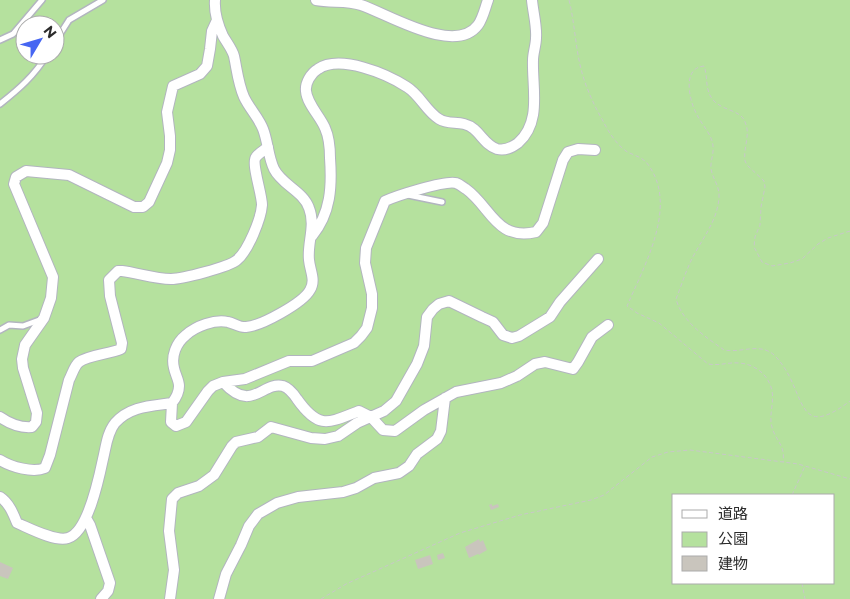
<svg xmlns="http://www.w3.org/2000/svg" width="850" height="599" font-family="Montserrat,'Noto Sans JP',sans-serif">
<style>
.green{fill:#b5e19e;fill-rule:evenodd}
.building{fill:#c9c5bd}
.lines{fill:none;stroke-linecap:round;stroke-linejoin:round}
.service-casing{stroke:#b2b5bf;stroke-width:8}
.minor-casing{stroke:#b2b5bf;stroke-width:12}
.path{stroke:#c8c8c8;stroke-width:1;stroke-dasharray:4 2.5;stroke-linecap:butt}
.service{stroke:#fff;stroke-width:5}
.minor{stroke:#fff;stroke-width:10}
</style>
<rect width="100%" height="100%" fill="#ede7df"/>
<path class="green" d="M0 0H850V599H0ZM25 25H55V55H25ZM674 495H834V583H674Z"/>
<path class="building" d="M492 504V506L498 504 499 507 491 510 489 505Z
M479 539 480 542 483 540 487 550 480 554V555L478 554 469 558 465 547Z
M443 553 445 558 438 560 437 555Z
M430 555 433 564 418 569 415 560Z
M0 562 13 568 8 579 0 576Z"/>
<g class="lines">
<g class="service-casing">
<path id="service" d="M0 40 13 34 42 0
M55 42 69 20 103 0
M0 104C19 89 34 76 47 55
M408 195 442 202
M0 330 9 325 23 326 42 319"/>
</g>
<g class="minor-casing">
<path id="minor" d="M316 0C331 3 347 0 361 5 388 14 455 56 478 25 483 18 485 8 488 0
M312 236C331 213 332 186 330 158 330 148 329 137 325 128 320 116 307 104 306 91 305 83 311 73 318 69 340 54 387 74 407 87 420 95 426 111 439 119 450 126 462 119 474 129 482 136 487 146 497 149 505 151 511 148 518 143 542 122 532 88 533 60 533 53 536 45 536 38 537 26 533 12 532 0
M223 382C252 414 262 381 283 386 289 388 293 393 297 399 319 430 328 423 359 411L371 417 383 430 395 431 424 410 456 392 501 383 517 376 535 364 545 362 573 369 578 362 592 337 608 325
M172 403 171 422 176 426 186 422 208 391 213 386 223 382 245 379 289 361H312L354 343 361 336 367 328 372 308V294L365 263 366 248 385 201C396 196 445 180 456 183 459 184 463 187 466 189 491 207 496 241 536 232L543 223 563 160 568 152 578 149 595 150
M0 417C10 424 20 428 32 427L36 422 37 413 23 368 22 359 25 345 44 318 51 298 53 277 14 184 16 177 26 171 69 175 134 207H143L149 202 167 163 170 150V136L167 112 173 86 200 74 207 66 210 49 212 31 217 20
M0 460C11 467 33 473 45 468L50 455 69 380C72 375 74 366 79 362 88 355 109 354 121 349L122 343 110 296 109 280 118 271H122C138 273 155 279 171 279 182 279 229 267 237 260 248 251 261 219 262 205 262 194 251 163 256 157 259 153 264 150 268 147
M0 497C9 503 13 513 17 523 29 528 55 542 68 538 88 532 99 478 103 459 106 447 107 433 115 423 130 406 151 406 172 403 176 398 179 393 179 386 179 380 175 374 174 368 171 356 176 343 186 335 196 326 215 319 228 322 234 323 240 328 246 327 261 326 303 303 310 290 316 280 310 271 309 260 307 243 316 226 309 208 303 191 282 185 274 169 268 156 268 142 263 129 259 118 249 108 244 97 238 83 237 70 234 56 232 49 227 43 223 36 218 25 214 13 215 0
M86 518 90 525 110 583 108 591 101 599
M170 599 174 570 169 531 172 499 178 493 199 486 214 475 232 446 236 442 258 437 271 427 311 438 325 439 338 436 357 423 384 411 396 401 417 364 424 346 427 317 433 309 439 304 449 301 482 317 493 322 503 335 512 338 519 336 550 317 560 302 598 259
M219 599 226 574 241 545 249 526 258 514 277 503 298 497 343 492 356 488 374 478 399 473 409 466 417 454 437 439 441 431 445 398"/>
</g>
<path class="path" d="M569 0C574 20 575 40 579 60 583 81 592 102 603 121 608 131 616 144 626 151 632 155 640 156 646 162 680 203 645 264 627 306L637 313 659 323 708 364C720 366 728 362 739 363 755 364 769 375 772 391 774 401 770 412 771 422 773 440 786 443 783 462
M850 231 828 238 818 244 802 259 790 263 772 266 762 262 754 247 755 237 760 225 761 207 765 187 764 181 747 165 745 161C743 148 751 134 745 122 741 109 719 111 711 97 705 88 708 76 704 66 682 68 689 99 696 113 701 124 712 134 713 146 714 154 710 162 711 169 713 180 720 186 719 198 717 220 705 235 695 253 687 267 682 284 676 299 682 322 706 337 724 350 740 353 756 344 770 352 774 354 778 359 781 363 806 396 797 441 850 401
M792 495 805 466
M802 583 805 599
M321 599 346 584 460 533 520 515 591 500 604 495 652 457 668 452 690 450 783 462 798 464 850 479"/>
<use href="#service" class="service"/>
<use href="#minor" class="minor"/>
</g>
<rect x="672" y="494" width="162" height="90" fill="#ffffff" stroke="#ababab"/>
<rect x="682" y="510" width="25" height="8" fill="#ffffff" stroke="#ababab"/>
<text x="718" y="519" font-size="15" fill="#2c2c2c">道路</text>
<rect x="682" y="532" width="25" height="15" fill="#b5e19e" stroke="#ababab"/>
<text x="718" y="544" font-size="15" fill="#2c2c2c">公園</text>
<rect x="682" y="556" width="25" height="15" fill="#c9c5bd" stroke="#ababab"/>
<text x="718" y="569" font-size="15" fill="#2c2c2c">建物</text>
<g transform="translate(40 40) rotate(52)"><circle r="24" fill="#ffffff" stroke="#ababab"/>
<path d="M0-4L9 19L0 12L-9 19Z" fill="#4666f2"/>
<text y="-8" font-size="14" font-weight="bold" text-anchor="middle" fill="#2c2c2c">N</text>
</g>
</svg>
